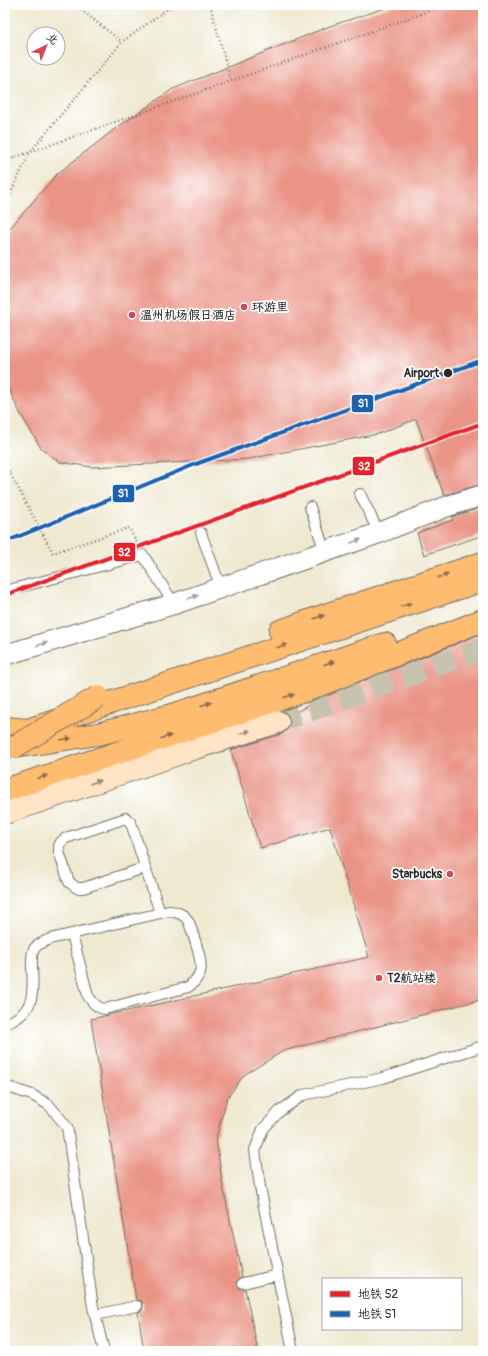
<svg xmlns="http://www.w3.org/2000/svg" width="488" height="1356" font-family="Pangolin,'LXGW WenKai TC',sans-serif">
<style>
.building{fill:#ea9486}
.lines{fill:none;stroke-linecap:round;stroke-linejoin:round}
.secondary-tunnel{stroke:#c8c3af;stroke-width:22;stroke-dasharray:22 11;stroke-linecap:butt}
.service-casing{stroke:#706e65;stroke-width:12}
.minor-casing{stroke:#706e65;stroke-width:22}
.secondary-casing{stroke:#706e65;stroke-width:24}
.primary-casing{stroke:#706e65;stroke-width:24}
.path{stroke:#706e65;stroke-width:2.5;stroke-dasharray:1 3;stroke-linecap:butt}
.service{stroke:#fff;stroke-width:10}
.minor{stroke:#fff;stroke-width:20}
.secondary{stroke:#ffe4c6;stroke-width:22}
.primary{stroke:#febc70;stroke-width:22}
.primary-bridge-casing{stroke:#706e65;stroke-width:24;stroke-linecap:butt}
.primary-bridge{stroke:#febc70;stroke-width:22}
.metro-1-casing{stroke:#fff;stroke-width:7}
.metro-2-casing{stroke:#fff;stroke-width:7}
.metro-1{stroke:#e4222b;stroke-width:4}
.metro-2{stroke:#1b61ae;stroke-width:4}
.oneway{fill:#a0a0a0}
.oneway2{fill:#8a6c4a}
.oneway3{fill:#958878}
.poi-dot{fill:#d1495b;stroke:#fff;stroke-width:1.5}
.stop-dot{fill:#2b2b2b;stroke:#fff;stroke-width:1.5}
.labels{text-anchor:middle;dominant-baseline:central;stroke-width:3.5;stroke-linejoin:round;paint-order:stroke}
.poi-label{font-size:12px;font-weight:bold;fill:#2b2b2b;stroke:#fff;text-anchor:start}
.stop-label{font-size:12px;font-weight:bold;fill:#2b2b2b;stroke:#fff;text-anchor:end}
.line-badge{stroke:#fff;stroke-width:1.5}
.badge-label{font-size:11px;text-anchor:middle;font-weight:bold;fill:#fff}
</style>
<rect width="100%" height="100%" fill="#fff"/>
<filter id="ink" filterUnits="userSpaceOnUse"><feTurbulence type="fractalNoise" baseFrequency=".025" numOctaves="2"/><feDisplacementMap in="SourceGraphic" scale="8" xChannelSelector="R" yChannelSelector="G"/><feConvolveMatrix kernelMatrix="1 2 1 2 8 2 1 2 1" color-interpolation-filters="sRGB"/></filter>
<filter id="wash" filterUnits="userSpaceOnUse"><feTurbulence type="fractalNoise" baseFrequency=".012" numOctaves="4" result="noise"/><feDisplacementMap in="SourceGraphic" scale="16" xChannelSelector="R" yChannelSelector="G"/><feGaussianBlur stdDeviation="0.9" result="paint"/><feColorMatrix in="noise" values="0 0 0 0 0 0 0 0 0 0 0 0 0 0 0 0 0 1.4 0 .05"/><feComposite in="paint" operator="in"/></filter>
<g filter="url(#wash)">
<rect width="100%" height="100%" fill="#efe9d0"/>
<g id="blocks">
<path class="building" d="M395 5H483V484L444 495 416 419 378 434 248 459 92 467 60 462 41 448 20 413 5 381V234L57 174 115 129 173 89 330 26Z
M483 507V535L424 555 417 533 453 520 452 517Z
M483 633V999L283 1051 244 1075 227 1098 216 1138 222 1182 242 1277 238 1279 237 1284 239 1288 245 1289 258 1351H144L138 1312 142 1311 143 1305 142 1301 136 1300 91 1019 369 957 330 827 260 848 231 750 282 734 287 730 290 725 289 716 324 697Z"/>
</g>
</g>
<g filter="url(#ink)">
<use href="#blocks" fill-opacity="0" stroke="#706e65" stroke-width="1"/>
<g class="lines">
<path class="secondary-tunnel" d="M278 722 483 649"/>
<g class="service-casing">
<path id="service" d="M360 494 379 533
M310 507 325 552
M201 533 221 588
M5 591 143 555 174 604
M144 868 83 888H77L69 882 59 852V846L61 842 66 838 126 818 130 822 132 826 160 913
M5 1024C34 1013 34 995 32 968 32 962 31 955 34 949 37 944 44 942 50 939L169 911C178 912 184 914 189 922 192 933 204 962 200 972 198 979 193 983 188 987L105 1009C97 1008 93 1003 88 996L72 934
M5 1088 8 1087 32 1095 49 1105 67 1127 93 1307 104 1351
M243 1283 277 1275
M95 1315 137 1306
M293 1351 260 1187 255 1150 263 1129 280 1111 303 1095 383 1078 483 1046"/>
</g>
<g class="minor-casing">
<path id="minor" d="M5 655 174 604 379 533 448 506 483 495"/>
</g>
<g class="secondary-casing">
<path id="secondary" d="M5 813 195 748 278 722"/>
</g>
<g class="primary-casing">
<path id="primary" d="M280 631 331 613 483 563
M5 728 28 730 483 580
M14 747 98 734 173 715 385 644
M5 790 307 690 483 620"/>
</g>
<path class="path" d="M75 5 122 42
M210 5 231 81
M5 161 446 5
M5 205 30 152 122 42 173 5
M5 464 53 553 129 528 137 543"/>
<use href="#service" class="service"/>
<use href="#minor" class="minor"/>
<use href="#secondary" class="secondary"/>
<use href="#primary" class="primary"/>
<g class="primary-bridge-casing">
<path id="primary-bridge" d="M14 747 98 697"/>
</g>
<use href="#primary-bridge" class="primary-bridge"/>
<g class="metro-1-casing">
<path id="metro-1" d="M5 595 483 423"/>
</g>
<g class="metro-2-casing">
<path id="metro-2" d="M5 542 196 464 483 360"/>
</g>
<use href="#metro-1" class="metro-1"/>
<use href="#metro-2" class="metro-2"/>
</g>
<defs><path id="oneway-solid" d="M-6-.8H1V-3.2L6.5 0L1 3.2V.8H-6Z"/></defs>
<g class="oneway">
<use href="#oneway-solid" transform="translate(356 541) rotate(-19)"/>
<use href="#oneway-solid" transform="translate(193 597) rotate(-19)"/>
<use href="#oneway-solid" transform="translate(42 644) rotate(-17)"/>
</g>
<g class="oneway2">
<use href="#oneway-solid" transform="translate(443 576) rotate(-18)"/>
<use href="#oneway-solid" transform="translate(406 605) rotate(-18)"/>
<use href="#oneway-solid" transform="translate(319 617) rotate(-20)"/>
<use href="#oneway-solid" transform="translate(282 646) rotate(-18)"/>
<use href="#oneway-solid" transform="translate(329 663) rotate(-18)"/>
<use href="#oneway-solid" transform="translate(289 696) rotate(-18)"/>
<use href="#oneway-solid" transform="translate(206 704) rotate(-18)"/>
<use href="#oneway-solid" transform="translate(166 737) rotate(-18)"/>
<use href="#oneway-solid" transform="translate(66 739) rotate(-9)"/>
<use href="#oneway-solid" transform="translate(42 777) rotate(-18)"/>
</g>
<g class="oneway3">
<use href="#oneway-solid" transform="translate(245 732) rotate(-17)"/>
<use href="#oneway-solid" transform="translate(95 782) rotate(-19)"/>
</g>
</g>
<g class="poi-dot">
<circle cx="244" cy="307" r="4"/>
<circle cx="132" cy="315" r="4"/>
<circle cx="450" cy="874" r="4"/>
<circle cx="379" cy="978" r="4"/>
</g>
<circle class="stop-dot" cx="448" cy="373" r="5"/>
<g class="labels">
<g class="poi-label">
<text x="252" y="307">环游里</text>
<text x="140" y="315">温州机场假日酒店</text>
<text x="442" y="874" text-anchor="end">Starbucks</text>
<text x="387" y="978">T2航站楼</text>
</g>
<g class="stop-label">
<text x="439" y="373">Airport</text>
</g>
</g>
<g class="line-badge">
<rect x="351" y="394" width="23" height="19" rx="4" fill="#1b61ae"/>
<rect x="352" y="456" width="23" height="20" rx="4" fill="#e4222b"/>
<rect x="112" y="484" width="23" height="19" rx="4" fill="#1b61ae"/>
<rect x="113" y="542" width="23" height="20" rx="4" fill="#e4222b"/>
</g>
<g class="badge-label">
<text x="363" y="407">S1</text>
<text x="364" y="470">S2</text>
<text x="123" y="497">S1</text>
<text x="124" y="556">S2</text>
</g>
<rect width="488" height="1356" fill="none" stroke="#fff" stroke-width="20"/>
<rect x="322" y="1278" width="140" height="52" fill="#ffffff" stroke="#aaaaaa"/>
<rect x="330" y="1291" width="20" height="6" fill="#e4222b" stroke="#aaaaaa"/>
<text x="358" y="1298" font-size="12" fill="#2b2b2b">地铁 S2</text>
<rect x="330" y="1311" width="20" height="6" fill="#1b61ae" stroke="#aaaaaa"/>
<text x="358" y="1318" font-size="12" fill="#2b2b2b">地铁 S1</text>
<g transform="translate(46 46) rotate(43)"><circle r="19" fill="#ffffff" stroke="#aaaaaa"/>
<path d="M0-3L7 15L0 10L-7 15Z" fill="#d1495b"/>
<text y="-6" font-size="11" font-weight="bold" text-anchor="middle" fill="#2b2b2b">北</text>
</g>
</svg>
